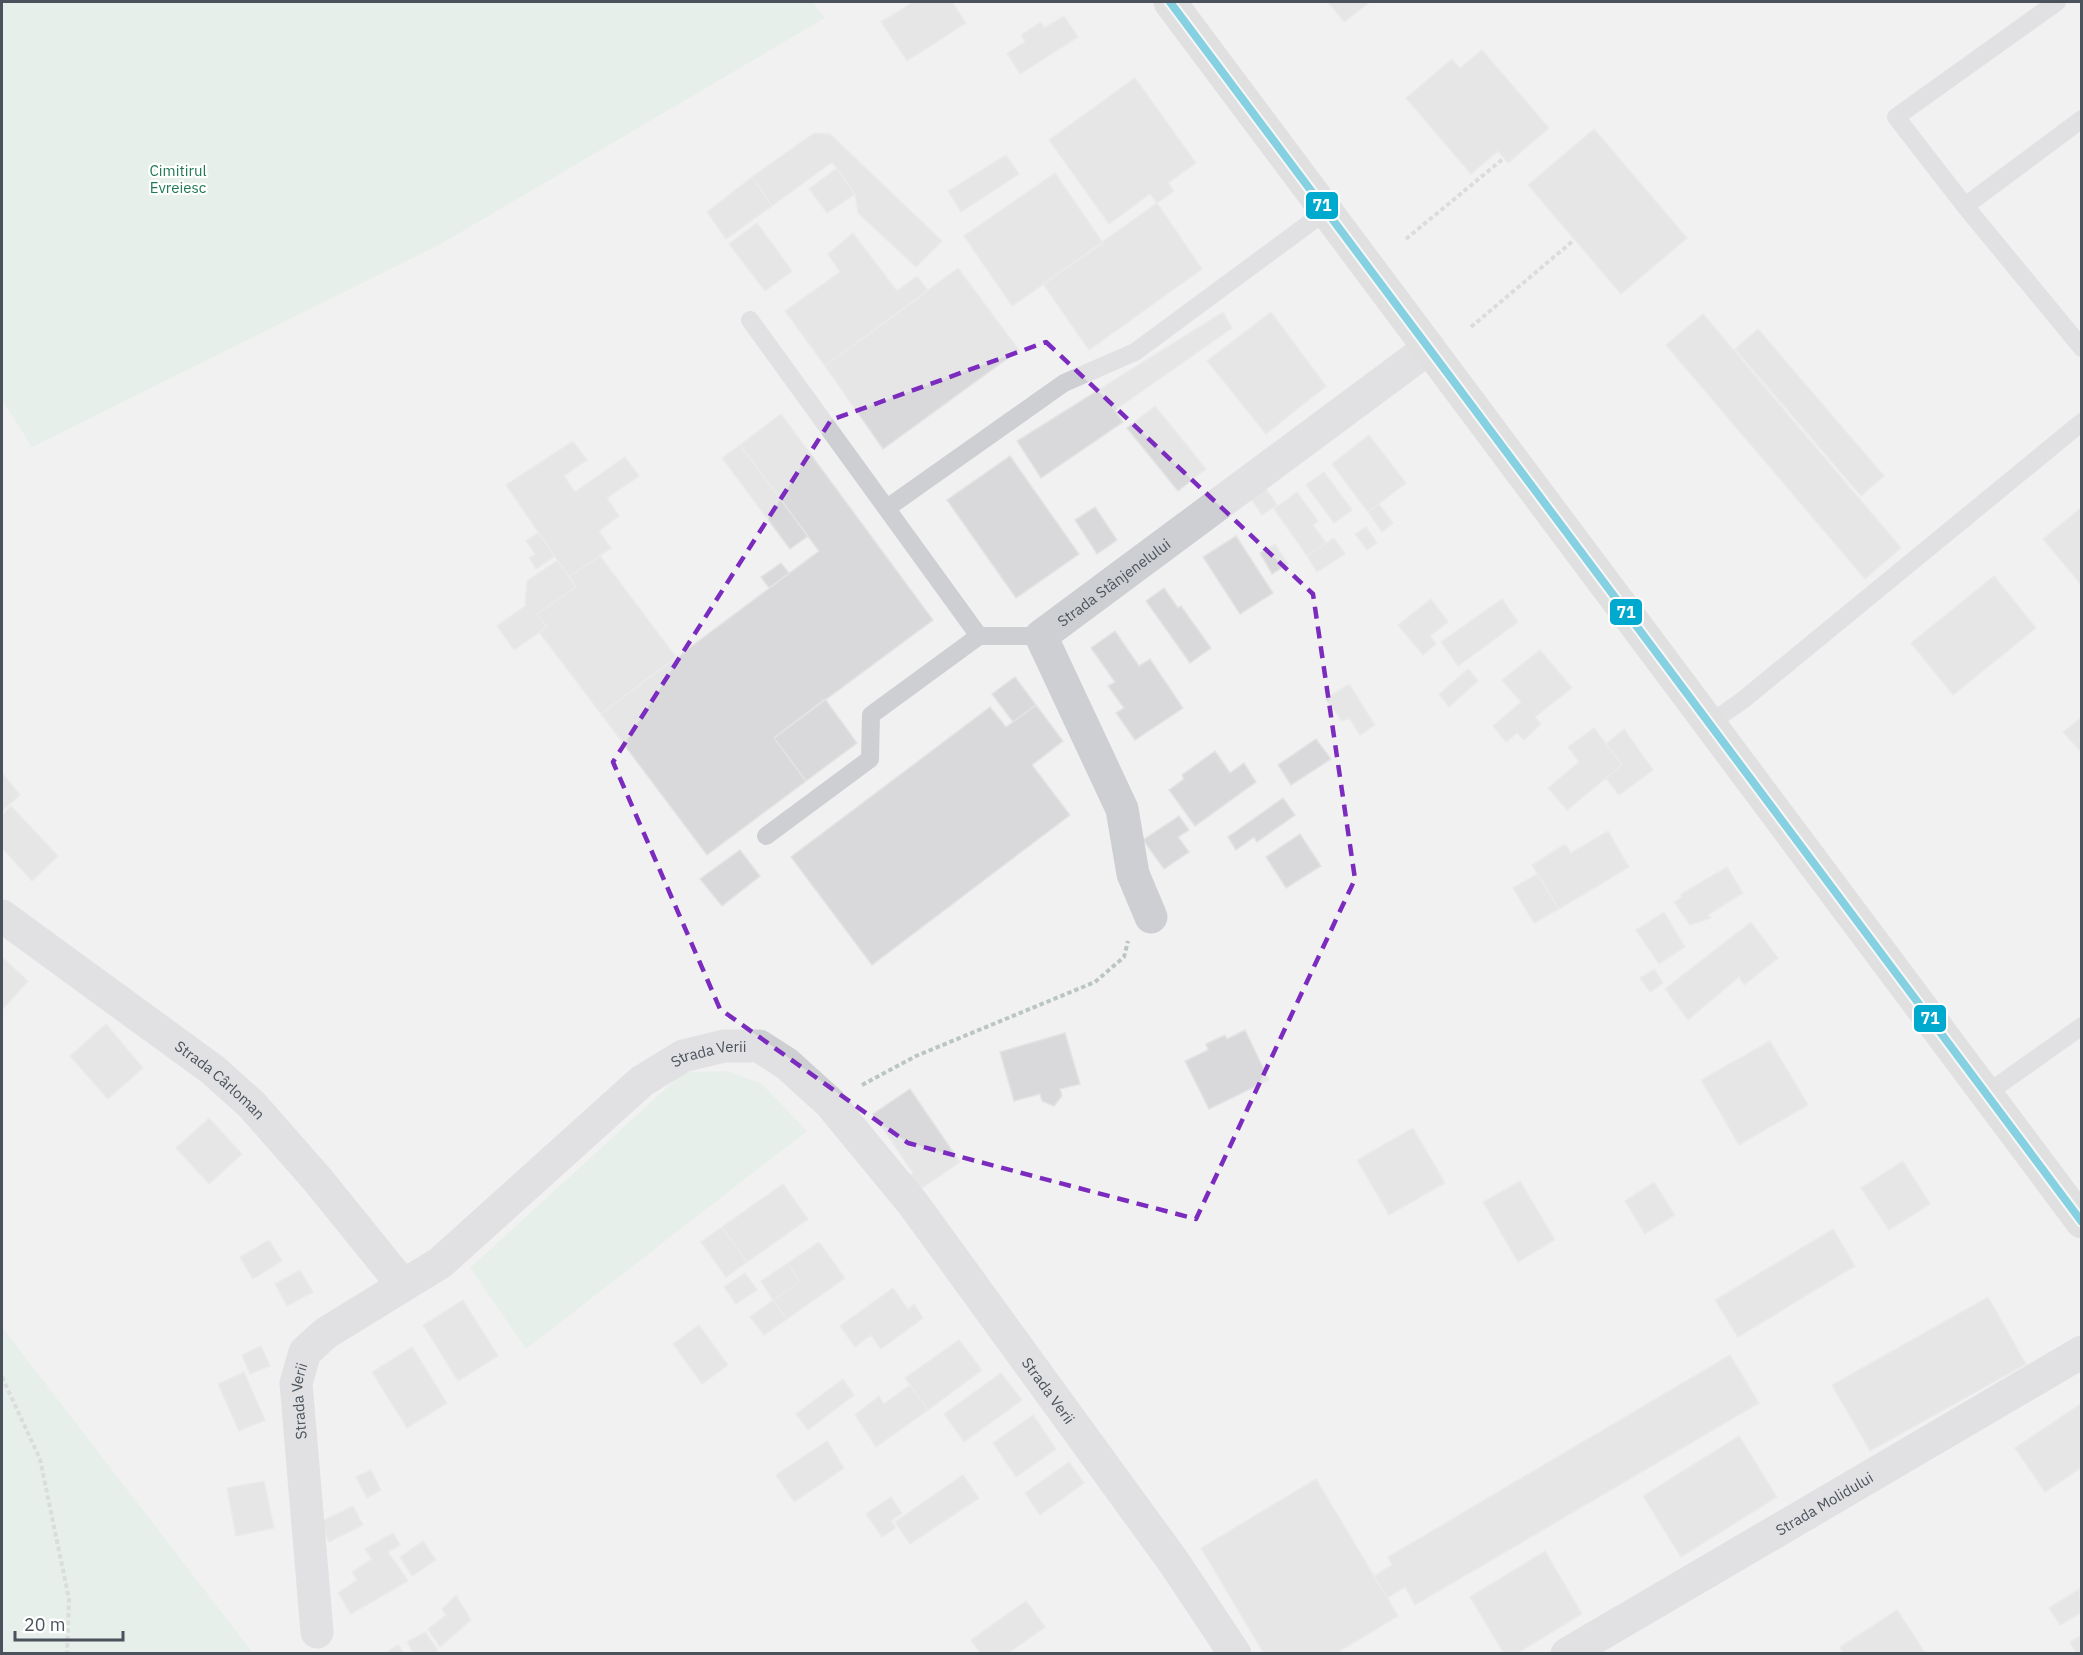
<svg xmlns="http://www.w3.org/2000/svg" width="2083" height="1655" font-family="'IBM Plex Sans',sans-serif">
<style>
.green{fill:#d8eee3}
.building{fill:#d9d9db;stroke:#e3e3e4;stroke-width:1.5}
.lines{fill:none;stroke-linecap:round;stroke-linejoin:round}
.path{stroke:#bbc6c3;stroke-width:4;stroke-dasharray:4.5 3;stroke-linecap:butt}
.lane{stroke:#cdcfd2;stroke-width:18}
.street{stroke:#cdcfd2;stroke-width:33}
.primary{stroke:#c9cccf;stroke-width:33}
.bus-1-casing{stroke:#fff;stroke-width:12}
.bus-1{stroke:#00a9ce;stroke-width:8}
.marked{fill:none;stroke:#7b2cbf;stroke-width:4.5;stroke-dasharray:12 8;stroke-linejoin:round}
.labels{text-anchor:middle;dominant-baseline:central;stroke-width:4.5;stroke-linejoin:round;paint-order:stroke}
.park-label{font-size:15px;fill:#1f7954;stroke:#fff}
.street-label{font-size:15px;fill:#4a525c;stroke:#fff}
.line-badge{stroke:#fff;stroke-width:2}
.badge-label{font-size:16px;text-anchor:middle;font-weight:bold;fill:#fff}
</style>
<rect width="100%" height="100%" fill="#f2f1f1"/>
<path class="green" d="M2 2H813L825 18 439 245 32 447 2 400Z
M728 1071 762 1084 807 1131 526 1349 470 1268 684 1072Z
M2 1327 253 1653H2Z"/>
<path class="building" d="M913 2H952L966 23 907 61 881 22Z
M1328 2H1370L1344 22Z
M1064 16 1078 37 1020 74 1007 53 1025 42 1021 35 1041 22 1044 28Z
M1482 50 1549 128 1508 163 1498 151 1471 174 1406 98 1452 59 1460 68Z
M1135 78 1196 163 1168 183 1174 191 1157 203 1150 194 1109 224 1049 140Z
M1594 129 1687 238 1621 294 1528 185Z
M814 133 830 134 942 241 916 267 858 213 855 194 832 162 772 206 752 177Z
M1006 155 1019 174 961 212 948 191Z
M837 168 855 194 827 213 809 189Z
M1055 173 1103 243 1012 306 964 236Z
M752 177 772 206 726 239 707 212Z
M1157 203 1202 269 1089 350 1043 284Z
M757 223 792 271 765 291 729 244Z
M853 233 897 291 917 276 928 291 825 366 785 311 840 272 828 254Z
M958 268 1019 350 883 449 825 366Z
M1223 312 1232 328 1115 410 1100 389Z
M1271 312 1326 386 1266 434 1207 361Z
M1703 314 1901 548 1865 579 1666 345Z
M1758 329 1884 476 1861 496 1735 349Z
M1100 389 1123 422 1041 478 1017 441Z
M1155 406 1206 469 1178 491 1127 428Z
M781 414 933 620 774 738 806 781 707 855 601 714 819 551 740 445Z
M1369 435 1406 483 1368 512 1332 464Z
M573 441 587 460 564 476 575 492 625 457 639 476 607 498 619 516 599 531 611 548 569 577 506 485Z
M740 445 808 536 790 549 722 458Z
M1010 456 1079 554 1016 598 947 500Z
M1324 472 1352 510 1334 523 1306 485Z
M1265 487 1277 505 1262 515 1250 497Z
M1297 492 1318 521 1313 525 1326 543 1307 556 1274 509Z
M1379 504 1393 523 1382 532 1368 512Z
M1095 507 1117 540 1097 554 1075 520Z
M2082 507V586L2043 539Z
M1366 527 1377 543 1367 550 1355 534Z
M538 533 555 556 536 569 529 558 535 554 526 541Z
M1236 536 1273 593 1240 614 1203 557Z
M1334 538 1345 554 1317 572 1307 556Z
M1275 544 1288 564 1272 574 1260 553Z
M600 556 676 657 601 714 539 632 547 627 537 614 576 587 569 577Z
M558 560 576 587 537 614 547 627 514 650 497 626 525 606 527 581Z
M781 563 789 573 769 588 761 577Z
M1994 576 2036 628 1953 695 1911 643Z
M1164 588 1178 608 1181 606 1211 648 1190 663 1146 601Z
M1431 599 1448 622 1430 636 1436 644 1423 655 1398 625Z
M1502 599 1518 622 1458 666 1441 642Z
M1115 631 1139 666 1150 659 1183 708 1135 740 1116 713 1124 708 1108 686 1115 682 1091 648Z
M1540 650 1572 688 1535 717 1541 724 1524 740 1517 733 1506 742 1493 726 1521 702 1502 680Z
M1468 669 1478 681 1449 707 1439 694Z
M1015 677 1036 705 1013 722 992 694Z
M1349 684 1375 725 1360 735 1349 718 1342 721 1326 699Z
M825 699 857 743 806 781 774 738Z
M1036 705 1063 741 1032 765 1070 815 872 965 791 857 990 707 1006 727Z
M2082 717V753L2063 732Z
M1594 728 1622 765 1567 810 1548 788 1579 762 1568 747Z
M1624 729 1653 770 1619 795 1606 778 1622 765 1606 744Z
M1316 739 1331 759 1291 785 1278 765Z
M1215 751 1230 773 1244 763 1256 782 1195 826 1169 790 1184 779 1182 775Z
M2 773 20 795 2 811Z
M1283 798 1295 815 1257 842 1254 837 1236 850 1228 837Z
M11 806 58 856 32 881 2 848V815Z
M1179 816 1189 830 1178 837 1189 852 1164 869 1143 840Z
M1608 831 1629 867 1559 909 1532 865 1565 844 1571 853Z
M1300 834 1321 866 1286 888 1266 857Z
M740 850 760 876 722 906 700 879Z
M1727 867 1743 893 1708 915 1711 918 1690 925 1674 902 1682 897 1681 894Z
M1537 874 1559 909 1534 923 1513 888Z
M1664 912 1685 947 1659 964 1636 930Z
M1751 922 1778 958 1744 985 1739 977 1688 1020 1665 989Z
M2 957 28 981 2 1010Z
M1654 969 1663 983 1650 992 1640 978Z
M106 1024 143 1068 108 1099 70 1056Z
M1245 1030 1269 1080 1209 1109 1185 1061 1208 1050 1206 1044 1225 1035 1227 1039Z
M1065 1033 1080 1084 1060 1089 1062 1096 1054 1106 1042 1101 1040 1094 1014 1101 1000 1052Z
M1770 1041 1808 1105 1739 1145 1701 1080Z
M910 1089 960 1162 919 1190 909 1176 913 1173 873 1114Z
M209 1118 242 1154 209 1184 176 1148Z
M1413 1128 1445 1183 1389 1215 1357 1160Z
M1903 1161 1930 1204 1889 1230 1861 1188Z
M1520 1181 1555 1240 1518 1262 1483 1202Z
M1654 1182 1675 1215 1645 1234 1625 1201Z
M783 1184 808 1219 747 1262 722 1227Z
M722 1227 747 1262 726 1277 701 1242Z
M1833 1229 1855 1266 1738 1337 1715 1300Z
M269 1240 282 1261 253 1279 240 1257Z
M819 1242 845 1278 787 1319 773 1300 800 1282 788 1263Z
M788 1263 800 1282 773 1300 761 1281Z
M300 1270 313 1292 287 1306 275 1284Z
M745 1273 757 1290 736 1304 724 1287Z
M893 1288 908 1309 914 1304 923 1318 881 1349 871 1335 855 1347 840 1326Z
M1988 1297 2026 1364 1870 1451 1832 1385Z
M463 1300 498 1356 458 1381 423 1325Z
M773 1300 787 1319 764 1335 750 1317Z
M699 1325 728 1365 702 1384 673 1344Z
M959 1340 982 1370 928 1410 905 1378Z
M261 1346 270 1366 250 1374 242 1355Z
M412 1347 447 1403 407 1428 372 1372Z
M1730 1355 1759 1403 1415 1605 1405 1587 1387 1598 1374 1576 1392 1565 1388 1557Z
M244 1372 265 1420 239 1431 218 1384Z
M1001 1373 1022 1400 964 1442 944 1414Z
M843 1379 854 1395 808 1430 796 1414Z
M910 1385 928 1410 876 1447 855 1415 879 1396 884 1404Z
M2082 1403V1467L2045 1492 2015 1448Z
M1033 1415 1056 1449 1016 1477 993 1443Z
M1739 1436 1777 1497 1681 1557 1643 1496Z
M827 1441 844 1468 794 1502 776 1475Z
M1069 1462 1084 1483 1040 1515 1025 1493Z
M371 1470 381 1490 367 1498 356 1477Z
M963 1475 979 1498 910 1544 895 1522Z
M1316 1479 1398 1616 1335 1654H1264L1201 1548Z
M264 1481 274 1528 236 1536 227 1488Z
M891 1497 902 1513 891 1521 896 1528 882 1537 866 1514Z
M353 1506 363 1525 329 1542 320 1522Z
M393 1533 400 1545 388 1552 408 1581 351 1614 338 1593 357 1580 352 1572 372 1559 365 1549Z
M423 1541 436 1560 412 1576 400 1557Z
M1545 1551 1582 1614 1516 1654H1504L1470 1597Z
M2079 1589 2082 1612 2060 1625 2049 1608Z
M456 1595 471 1620 440 1647 428 1629 446 1615 442 1609Z
M1026 1601 1045 1627 1007 1654H981L971 1640Z
M1897 1610 1926 1654H1844L1840 1647Z
M425 1632 438 1650 433 1654H414L407 1642Z
M2082 1635V1654H2077L2070 1642Z
M398 1645 404 1654H384Z"/>
<g class="lines">
<path class="path" d="M1406 239 1504 158
M1471 327 1574 240
M862 1085 916 1056 1095 982 1124 957 1128 941
M2 1377 40 1459 69 1599 67 1654"/>
<path class="lane" d="M2057 2 1896 117 1965 206 2082 348
M1965 206 2082 119
M750 320 979 636 871 715 870 759 766 836
M887 508 1064 383 1135 352 1326 211
M979 636H1041
M1709 724 1743 700 2082 422
M1986 1094 2082 1026"/>
<g class="street">
<path id="s1" d="M2 916 213 1070 252 1105 317 1179 402 1284"/>
<path id="s2" d="M1151 917 1133 874 1122 809 1041 636 1429 348"/>
<path id="s3" d="M317 1632 296 1383 305 1352 326 1333 440 1263 642 1081 683 1056 724 1046H759L787 1064 830 1103 914 1205 1173 1561 1235 1654"/>
<path id="s4" d="M1567 1654 2082 1352"/>
</g>
<path class="primary" d="M1170 2 2082 1222"/>
<g class="bus-1-casing">
<path id="bus-1" d="M1170 2 2082 1222"/>
</g>
<use href="#bus-1" class="bus-1"/>
</g>
<path d="M0 0H2083V1655H0ZM1046 342 1313 594 1355 879 1196 1219 908 1143 720 1009 613 762 831 420Z" fill="#f2f1f1" fill-opacity=".55" fill-rule="evenodd"/>
<path class="marked" d="M1046 342 1313 594 1355 879 1196 1219 908 1143 720 1009 613 762 831 420Z"/>
<g class="labels">
<g class="park-label">
<text x="178" y="170">Cimitirul<tspan x="178" dy="17">Evreiesc</tspan></text>
</g>
<g class="street-label">
<text stroke="none"><textPath href="#s2" startOffset="394">Strada Stânjenelului</textPath></text>
<text stroke="none"><textPath href="#s3" startOffset="790">Strada Verii</textPath></text>
<text stroke="none"><textPath href="#s1" startOffset="273">Strada Cârloman</textPath></text>
<text stroke="none"><textPath href="#s3" startOffset="1294">Strada Verii</textPath></text>
<text stroke="none"><textPath href="#s3" startOffset="232">Strada Verii</textPath></text>
<text stroke="none"><textPath href="#s4" startOffset="298">Strada Molidului</textPath></text>
</g>
</g>
<g class="line-badge">
<rect x="1305" y="191" width="34" height="29" rx="6" fill="#00a9ce"/>
<rect x="1609" y="598" width="34" height="28" rx="6" fill="#00a9ce"/>
<rect x="1913" y="1004" width="34" height="29" rx="6" fill="#00a9ce"/>
</g>
<g class="badge-label">
<text x="1322" y="211">71</text>
<text x="1626" y="618">71</text>
<text x="1930" y="1024">71</text>
</g>
<rect width="2083" height="1655" fill="none" stroke="#4a525c" stroke-width="6"/>
<path d="M15 1631v9h108v-9" fill="none" stroke="#4a525c" stroke-width="3"/>
<text x="24" y="1631" font-size="18" fill="#4a525c" stroke="#ffffff" stroke-width="4.5" paint-order="stroke">20 m</text>
</svg>
